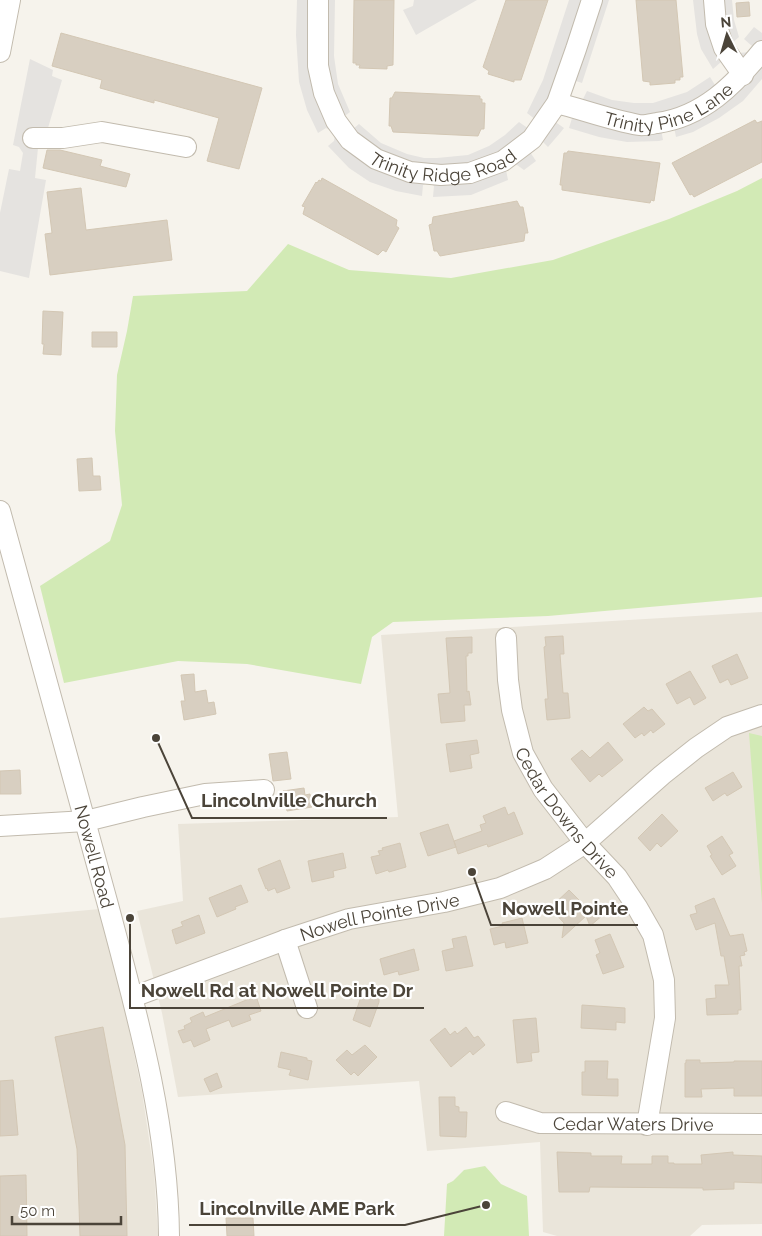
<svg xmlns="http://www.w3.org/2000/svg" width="762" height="1236" font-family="Raleway,sans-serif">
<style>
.residential{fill:#eae5da}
.green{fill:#d2eab5}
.parking{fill:#e5e3e0}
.building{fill:#d8cfc1;stroke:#d3c7b4}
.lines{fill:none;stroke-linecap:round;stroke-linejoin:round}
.minor-casing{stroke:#c2bbae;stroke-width:22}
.minor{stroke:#fff;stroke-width:20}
.labels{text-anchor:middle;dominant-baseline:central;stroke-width:4.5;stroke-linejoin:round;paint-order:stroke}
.street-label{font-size:18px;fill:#4b4439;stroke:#fff}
.leader{fill:none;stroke:#4b4439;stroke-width:2}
.callout-dot{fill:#4b4439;stroke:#fff;stroke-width:2}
.callout-label{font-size:19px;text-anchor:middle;font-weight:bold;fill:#4b4439;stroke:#fff;stroke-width:4.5;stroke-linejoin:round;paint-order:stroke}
</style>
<rect width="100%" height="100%" fill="#f6f3ec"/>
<path class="residential" d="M762 612V1224L702 1225 690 1236H557L543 1232 540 1142 427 1151 419 1081 178 1097 162 1013 137 911 183 901 178 824 398 817 381 635Z
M100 909 123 1001 142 1092 154 1172 158 1236H0V918Z"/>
<path class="green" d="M762 178V597L548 616 393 622 372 637 361 684 247 664 178 661 64 683 40 586 110 541 122 505 115 431 117 375 127 331 133 296 247 291 288 244 349 270 451 278 553 260 669 219 737 191Z
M749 733 762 736V903Z
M485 1166 501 1184 527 1196 529 1236H444L447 1184 453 1181 464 1170Z"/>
<path class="parking" d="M297 0H335L334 56 338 84 350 112 342 118 353 129 359 124 381 143 407 154 424 158H437L468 155 489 146 505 135 519 122 529 129 536 120 527 113 543 80 569 0H609L582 83 573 80 569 94 572 97 579 100 583 99 587 91 612 100 634 103H653L687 92 710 77 715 85 726 80 729 73 727 65 721 62 713 69 701 49 697 34 693 0H732L734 20 739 37 731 44 739 53 750 52 752 46 744 39 754 27 762 33V79L743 101 719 118 693 132 676 137 674 127 661 129 663 140 659 141 627 142 599 137 569 128 573 115 564 111 554 121 564 128 560 133 548 147 541 140 530 152 536 161 524 170 517 165 513 164 506 170 508 180 471 195 433 197 434 186 432 184 427 183 423 185 422 196 396 191 370 182 349 168 328 146 334 141 335 135 330 130 326 128 318 133 307 110 299 82 296 35Z
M414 0H477L416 35 403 10 413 6Z
M30 59 53 70 52 76 62 80 48 128 38 148 35 178 46 180 29 278 0 271V213L9 169 20 171 23 153 19 147 13 145Z"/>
<path class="building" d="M354 0H394L393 65 387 66V69L359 68 360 65H356V63H353Z
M506 0H548L521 80H514V82L488 74 489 71 483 67Z
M636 0H676L683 77H680V80H675V83L650 85V82L643 81Z
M749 2 750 16 737 17 736 3Z
M61 33 262 88 239 169 207 161 219 118 154 100V103L100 88 102 80 52 66Z
M395 92 480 96V99H482V103H485L484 129H481L478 136 393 132 391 126H389L390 98H392Z
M755 120 757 123 762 121V162L694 197 692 194 690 195 672 163Z
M47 150H60L102 160 100 166 130 174 126 187 43 168Z
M568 151 660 163 654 201 651 200 650 203 562 190V185H560L564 153H567Z
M322 178 397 220 396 226 399 228 386 252 383 250 378 255 303 214 305 207 302 206 316 182 317 183 319 180 321 181Z
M81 188 86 230 167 220 172 260 50 275 45 234 52 233 47 192Z
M517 201 520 207H523L528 233H525L524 241 440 256 437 251H434L429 225 432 224 433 217Z
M43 311 63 312 61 355 43 354 44 344H42Z
M92 332H117V347H92Z
M92 458 93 476H100L101 490 79 491 77 459Z
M563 636 564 654H560L561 668 563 693H568L570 718 547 720 545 699H548L544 647 546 646 545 637Z
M472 637V653H468V656H466L467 692 469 691 471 705H464L465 721 441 723 438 694 450 693 446 638Z
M737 654 748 678 731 685 728 679 720 683 712 666Z
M690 671 706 698 694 705 690 697 677 704 666 684Z
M194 674 195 692 206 690 208 703 214 702 216 714 184 720 181 701H185L181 675Z
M644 707 648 711 652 709 665 724 653 733 651 730 644 736 642 733 635 738 623 724Z
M477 740 479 753 470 755 472 768 450 772 446 744Z
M608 742 623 760 602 777 599 774 590 782 571 759 582 750 590 758Z
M287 752 291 779 273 781 269 754Z
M20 770 21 794H0V771Z
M733 772 742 787 727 796 725 793 713 801 705 788Z
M304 788 305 795 310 794 312 807 287 811 283 791Z
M505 807 508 815 514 812 523 834 488 847 487 844 458 854 454 841 482 831 480 825 486 823 483 816Z
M662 814 678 831 661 847 657 843 650 851 638 838Z
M448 824 456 847 428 856 420 833Z
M722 836 733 853 729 855 736 866 722 875 710 856 712 855 707 846Z
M400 843 406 867 389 872 388 870 376 874 371 857 380 855 378 851 383 850 382 848Z
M343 853 346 868 333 871 334 877 312 882 308 861Z
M280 860 290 888 277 893 275 888 268 891 267 888 266 889 258 869Z
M241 885 248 902 235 907 236 909 217 917 209 898Z
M569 890 590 911 595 906 603 915 590 926 586 916 562 938 564 923 550 908Z
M714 898 730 936 743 934 747 951 744 952 745 955 740 956 742 966H739L741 1010H738V1014L707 1015 706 999 716 998 715 985H729L724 956H721L715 923 696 930 690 915 697 913 695 906Z
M199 915 205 933 176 944 172 930 183 926 181 922Z
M522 918 528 943 506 948 505 942 494 945 490 929 503 926 502 923Z
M610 934 624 967 603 974 596 955 600 953 595 940Z
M466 936 473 966 446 971 442 951 454 948 452 939Z
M414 949 419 970 399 975 398 971 384 975 380 959Z
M363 991 379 998V1002L370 1027 353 1020Z
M256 996 261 1011 249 1015 251 1020 232 1027 229 1020 206 1029 210 1040 194 1047 191 1040 183 1043 178 1031 185 1029 184 1026 192 1022 190 1018 203 1012 205 1017Z
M582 1005 625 1008V1023L616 1022V1030L581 1028Z
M536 1018 539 1052 531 1053 532 1061 517 1063 513 1020Z
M103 1027 125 1145 127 1236H80L77 1149 55 1037Z
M466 1027 474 1038 478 1036 485 1045 473 1055 470 1051 451 1067 430 1040 445 1028 450 1035 455 1031 457 1034Z
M365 1045 377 1057 358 1076 354 1072 351 1075 336 1060 347 1050 352 1055Z
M281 1052 307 1058V1060L312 1061 308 1080 289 1075 291 1070 278 1067Z
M686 1060H700V1063L734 1062V1061H762V1096H734V1088L701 1089 702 1097H685V1063H686Z
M585 1061H608L607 1079H618V1096L582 1095V1072H585Z
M217 1073 222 1087 210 1092 204 1079Z
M13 1080 18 1135 0 1136V1081Z
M439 1097H455V1106L459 1107V1112H467L466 1137 440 1136Z
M557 1152 591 1153V1156H622L621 1164H652V1156H668V1163H674V1164H702L701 1155 733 1152V1155L762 1156V1183L734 1182V1189L703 1190V1188L590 1187 589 1192H559Z
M26 1175 27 1236H0V1176Z
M226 1218H253L254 1236H227Z"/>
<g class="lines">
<g class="minor-casing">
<g id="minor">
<path id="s1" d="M318 0V66L324 93 336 121 350 140 376 159 410 172 441 175 470 173 503 161 532 139 557 103 576 49 592 0"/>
<path d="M714 0 716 24 724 48 743 75"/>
<path d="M0 52 10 0"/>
<path id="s2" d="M557 103C584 110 611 120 639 125 644 126 651 124 657 123 703 117 735 84 762 51"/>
<path d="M33 138H63L102 132 186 147"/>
<path id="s3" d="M0 511C36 643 73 774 108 905 137 1014 168 1123 169 1236"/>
<path id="s4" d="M506 638 508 680 512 710 523 753 543 789 585 843 617 877 637 907 653 935 664 980 665 1018 647 1125"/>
<path d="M0 826 86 821 143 807 205 794 264 790"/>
<path d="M285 940 307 1008"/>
<path id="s5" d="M133 997 285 940 349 919 444 902 500 888 545 869 585 843 662 775 696 748 727 727 762 715"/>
<path id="s6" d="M506 1112 540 1123 762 1124"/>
</g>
</g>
<use href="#minor" class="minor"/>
</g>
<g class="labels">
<g class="street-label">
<text stroke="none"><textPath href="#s2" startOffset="118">Trinity Pine Lane</textPath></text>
<text stroke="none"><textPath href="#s1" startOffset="250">Trinity Ridge Road</textPath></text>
<text stroke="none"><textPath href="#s4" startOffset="191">Cedar Downs Drive</textPath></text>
<text stroke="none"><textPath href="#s3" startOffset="358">Nowell Road</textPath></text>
<text stroke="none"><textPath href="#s5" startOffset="260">Nowell Pointe Drive</textPath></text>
<text stroke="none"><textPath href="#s6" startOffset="129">Cedar Waters Drive</textPath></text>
</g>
</g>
<path class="leader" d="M156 738L192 818H387M472 872L491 925H638M130 918L130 1008H424M486 1205L405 1225H189"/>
<g class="callout-dot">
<circle cx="156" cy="738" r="5"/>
<circle cx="472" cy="872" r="5"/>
<circle cx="130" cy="918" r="5"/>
<circle cx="486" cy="1205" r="5"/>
</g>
<g class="callout-label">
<text x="289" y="807">Lincolnville Church</text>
<text x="565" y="915">Nowell Pointe</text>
<text x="277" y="997">Nowell Rd at Nowell Pointe Dr</text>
<text x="297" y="1215">Lincolnville AME Park</text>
</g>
<g transform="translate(727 35) rotate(355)" stroke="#ffffff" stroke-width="4" paint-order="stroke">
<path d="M0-4L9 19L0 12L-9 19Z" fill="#4b4439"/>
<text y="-8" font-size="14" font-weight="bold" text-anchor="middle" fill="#4b4439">N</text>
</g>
<path d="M12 1216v8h109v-8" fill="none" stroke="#4b4439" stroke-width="2.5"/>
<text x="20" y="1216" font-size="15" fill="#4b4439" stroke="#ffffff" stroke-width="4" paint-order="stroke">50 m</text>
</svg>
